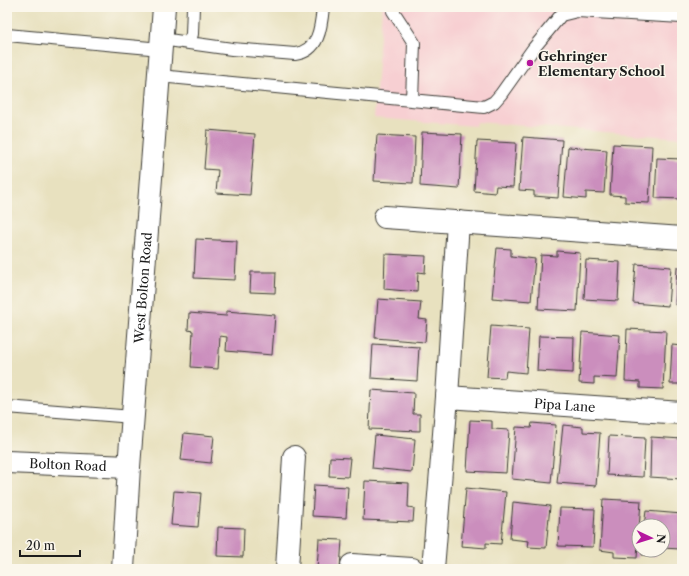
<svg xmlns="http://www.w3.org/2000/svg" width="689" height="576" font-family="'Libre Caslon Text',serif">
<style>
.built{fill:#f7cfd2}
.building{fill:#cb8ebd}
.lines{fill:none;stroke-linecap:round;stroke-linejoin:round}
.service-casing{stroke:#3b3a34;stroke-width:14}
.minor-casing{stroke:#3b3a34;stroke-width:24}
.service{stroke:#fff;stroke-width:12}
.minor{stroke:#fff;stroke-width:22}
.poi-dot{fill:#b5179e;stroke:#fbf7ec;stroke-width:1.5}
.labels{text-anchor:middle;dominant-baseline:central;stroke-width:3;stroke-linejoin:round;paint-order:stroke}
.poi-label{font-size:13px;font-weight:bold;fill:#1c1c1c;stroke:#fbf7ec;text-anchor:start}
.street-label{font-size:13px;fill:#1c1c1c;stroke:#fbf7ec}
</style>
<rect width="100%" height="100%" fill="#fbf7ec"/>
<filter id="ink" filterUnits="userSpaceOnUse"><feTurbulence type="fractalNoise" baseFrequency=".025" numOctaves="2"/><feDisplacementMap in="SourceGraphic" scale="8" xChannelSelector="R" yChannelSelector="G"/><feConvolveMatrix kernelMatrix="1 2 1 2 8 2 1 2 1" color-interpolation-filters="sRGB"/></filter>
<filter id="wash" filterUnits="userSpaceOnUse"><feTurbulence type="fractalNoise" baseFrequency=".012" numOctaves="4" result="noise"/><feDisplacementMap in="SourceGraphic" scale="16" xChannelSelector="R" yChannelSelector="G"/><feGaussianBlur stdDeviation="0.9" result="paint"/><feColorMatrix in="noise" values="0 0 0 0 0 0 0 0 0 0 0 0 0 0 0 0 0 1.4 0 .05"/><feComposite in="paint" operator="in"/></filter>
<g filter="url(#wash)">
<rect width="100%" height="100%" fill="#e8e1bf"/>
<path class="built" d="M382 7H682V138L476 122 475 126 374 118Z"/>
<g id="blocks">
<path class="building" d="M207 130 255 134 250 195 216 193 218 170 204 169Z
M422 132 462 134 459 189 420 186Z
M377 135 415 137 413 183 374 181Z
M523 137 562 140 558 198 534 196V191L519 190Z
M477 141 516 143 513 187 496 186 495 193 474 191Z
M613 144 652 146 649 203 625 202V196L610 195Z
M568 147 607 150 604 193 586 192V199L564 197Z
M657 158 682 159V199L655 198Z
M196 239 237 241 235 280 194 278Z
M497 248 511 249V256L535 259 531 301 492 298Z
M557 251 580 253 577 311 538 309 541 255 557 256Z
M385 254 426 256 425 273 418 272 417 292 384 289Z
M586 260 620 262 618 301 584 299Z
M636 264 671 267 668 306 633 303Z
M677 267H682V305H675Z
M251 272H276L275 293 250 292Z
M378 299 421 302 419 319 427 320 425 342 375 338Z
M226 311 275 315 272 355 226 351 227 337 220 336 218 369 191 367 193 331 188 330 189 313 226 316Z
M491 326 529 329 526 373 506 371 505 378 487 377Z
M627 329 666 331 663 389 640 388V382L625 381Z
M582 332 620 335 617 378 594 377V384L579 383Z
M539 336 574 337 573 373 537 371Z
M373 344 419 347 417 381 371 378Z
M672 345 682 346V384H670Z
M371 390 414 393 413 414H420V431L369 429Z
M470 420 492 421V429L509 430 506 473 467 471Z
M532 423 556 425 551 483 512 479 516 427 531 428Z
M563 425 583 427V432L600 433 596 486 557 483Z
M184 433 214 436 211 463 181 460Z
M375 435 415 439 412 472 372 468Z
M609 436 645 438 643 477 607 475Z
M651 437 682 439V479L650 477Z
M330 457 350 458 348 477 329 476Z
M365 481 409 483 408 507 414 508 413 522 363 520Z
M314 485 348 487 346 518 312 516Z
M466 488 506 492 501 544 486 543V548L461 546Z
M174 491 201 493 198 527 171 525Z
M603 499 641 501 637 558 614 557V552L600 550Z
M513 502 550 506 546 548 528 547 529 541 510 539Z
M560 508 595 509 593 547 558 546Z
M646 511 682 514 680 549 663 548V526H644Z
M218 527 244 528 243 557 217 556Z
M319 539 342 540 340 569H317Z
M642 550H657L656 556 642 555Z"/>
</g>
</g>
<g filter="url(#ink)">
<use href="#blocks" fill-opacity="0" stroke="#3b3a34" stroke-width="1"/>
<g class="lines">
<g class="service-casing">
<path id="service" d="M393 7V11L414 43 412 100
M7 35 161 49
M162 39 189 43 192 34 193 7
M189 43 232 49 295 54C319 51 321 28 323 7
M159 76 484 107 494 102 501 94 533 49 561 15 577 11 682 17
M7 407 133 417"/>
</g>
<g class="minor-casing">
<g id="minor">
<path d="M385 217 682 238"/>
<path id="s1" d="M447 397 682 413"/>
<path id="s2" d="M7 462 129 467"/>
<path d="M352 565 412 569"/>
<path id="s3" d="M123 569 129 467 164 7"/>
<path d="M287 569 294 457"/>
<path d="M433 569 447 397 458 222"/>
</g>
</g>
<use href="#service" class="service"/>
<use href="#minor" class="minor"/>
</g>
</g>
<circle class="poi-dot" cx="530" cy="63" r="4"/>
<g class="labels">
<g class="poi-label">
<text x="538" y="56">Gehringer<tspan x="538" dy="15">Elementary School</tspan></text>
</g>
<g class="street-label">
<text stroke="none"><textPath href="#s3" startOffset="282">West Bolton Road</textPath></text>
<text stroke="none"><textPath href="#s1" startOffset="118">Pipa Lane</textPath></text>
<text stroke="none"><textPath href="#s2" startOffset="61">Bolton Road</textPath></text>
</g>
</g>
<rect width="689" height="576" fill="none" stroke="#fbf7ec" stroke-width="24"/>
<g transform="translate(651 538) rotate(94)"><circle r="19" fill="#fbf7ec" stroke="#a29f99"/>
<path d="M0-3L7 15L0 10L-7 15Z" fill="#b5179e"/>
<text y="-6" font-size="11" font-weight="bold" text-anchor="middle" fill="#1c1c1c">N</text>
</g>
<path d="M20 550v6h60v-6" fill="none" stroke="#1c1c1c" stroke-width="2"/>
<text x="26" y="550" font-size="12" fill="#1c1c1c" stroke="#fbf7ec" stroke-width="3" paint-order="stroke">20 m</text>
</svg>
